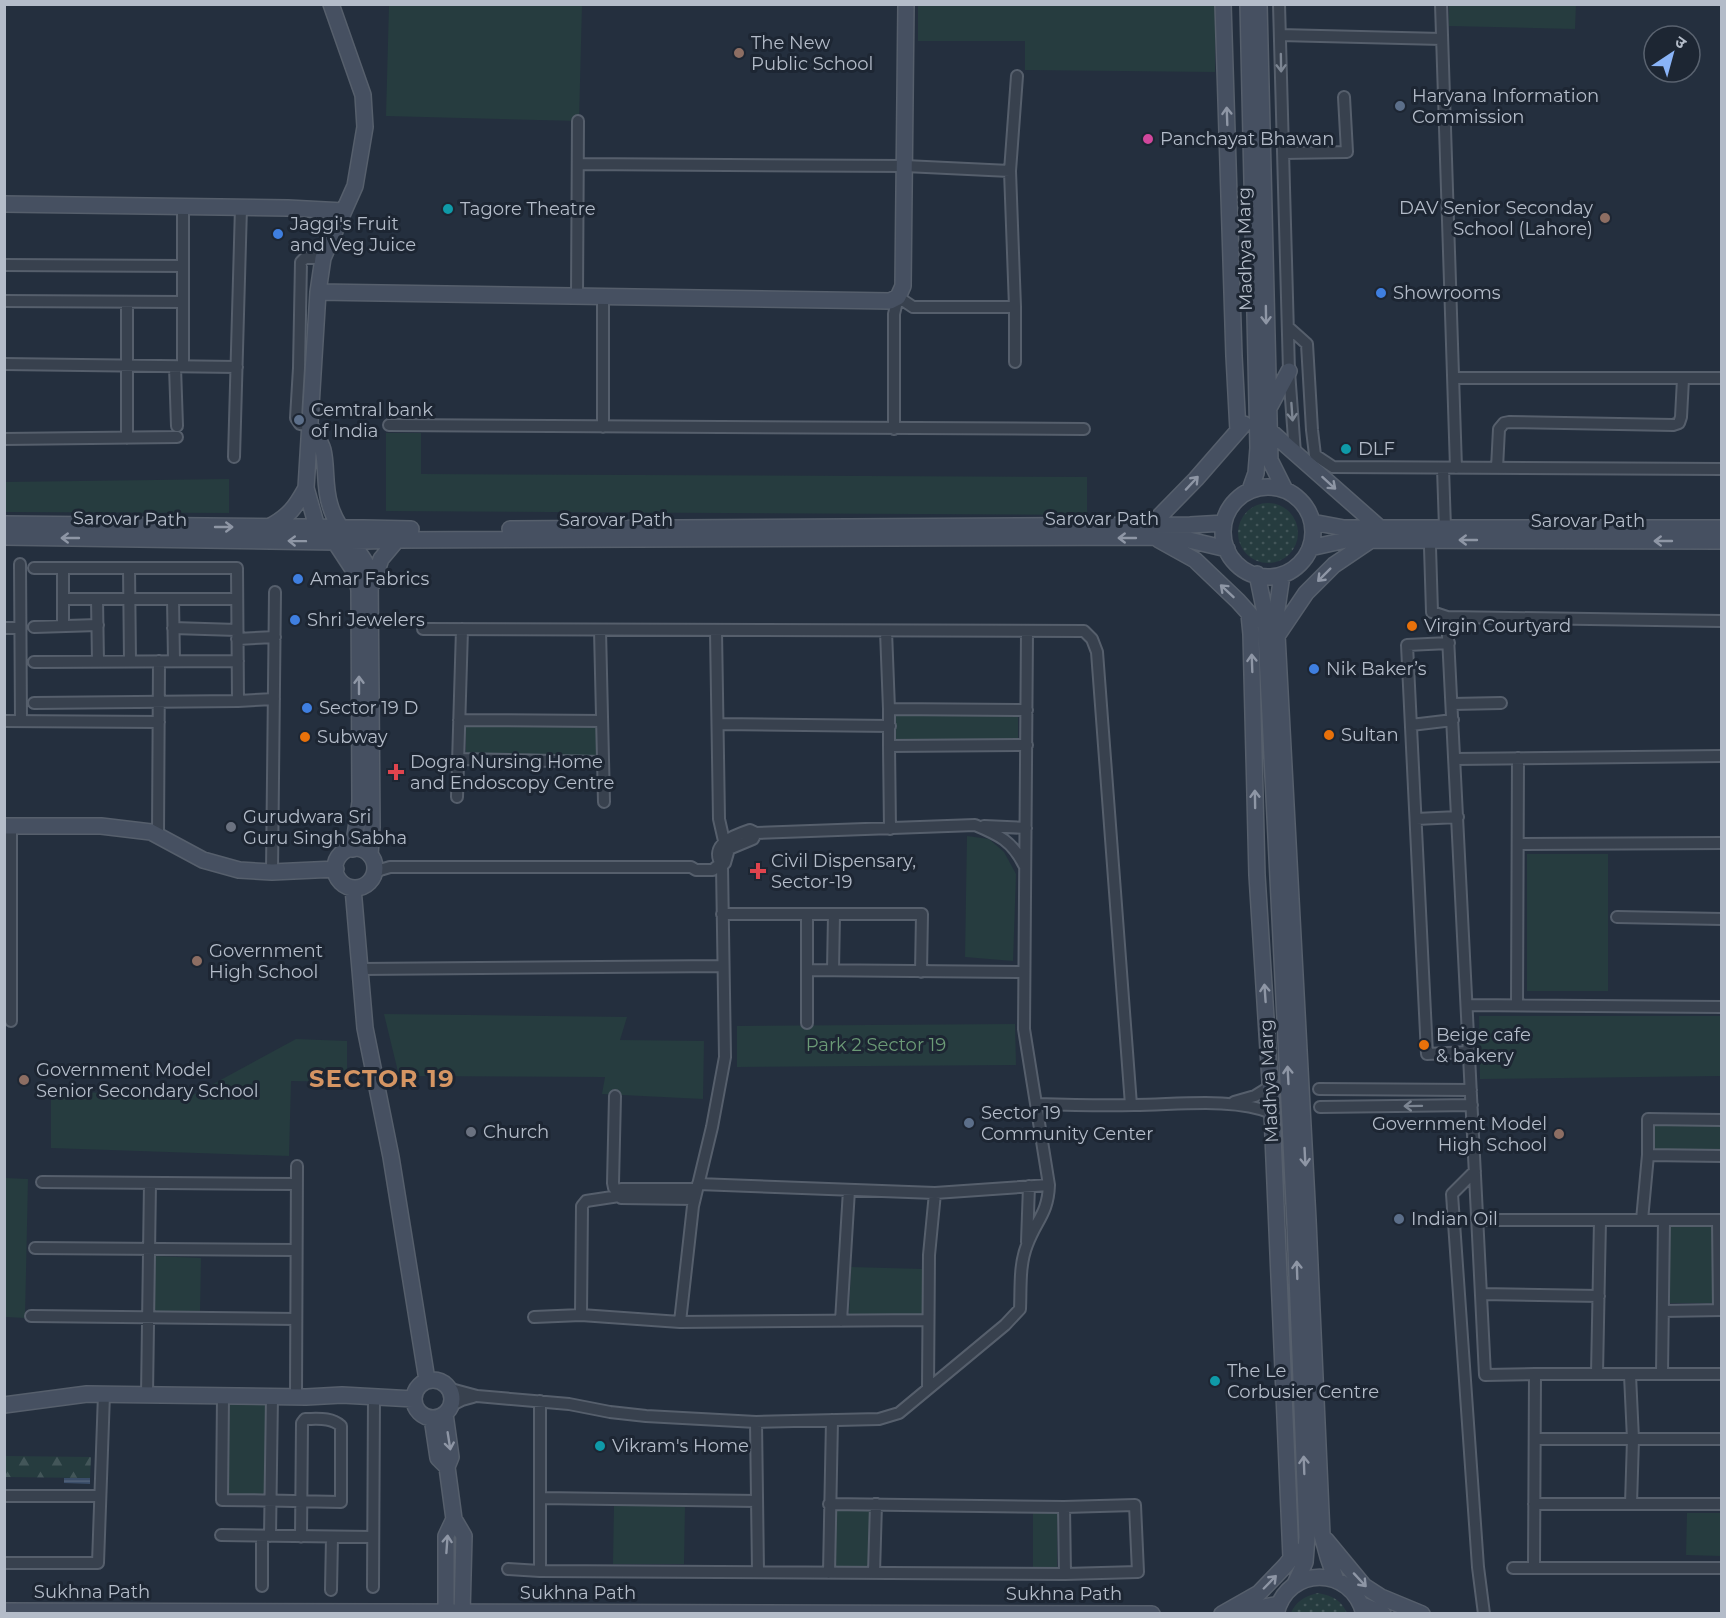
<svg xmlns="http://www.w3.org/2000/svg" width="1726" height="1618" font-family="Montserrat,'Noto Sans Devanagari',sans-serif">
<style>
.grass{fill:url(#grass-dots)}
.forest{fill:url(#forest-firs)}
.park{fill:#263c3f}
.water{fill:url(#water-rules)}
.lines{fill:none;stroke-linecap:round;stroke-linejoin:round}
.street-casing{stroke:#565f6c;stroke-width:14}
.secondary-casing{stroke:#565f6c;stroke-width:18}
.street{stroke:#38414e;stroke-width:10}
.secondary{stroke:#465061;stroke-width:15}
.oneway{stroke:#7c8592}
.oneway2{stroke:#8e96a5}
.education-dot{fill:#8d6e63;stroke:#1d2633;stroke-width:2}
.service-dot{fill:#5c6f8a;stroke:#1d2633;stroke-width:2}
.hotel-dot{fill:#d1479c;stroke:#1d2633;stroke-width:2}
.culture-dot{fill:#0f9aa8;stroke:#1d2633;stroke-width:2}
.shop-dot{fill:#3f7fe0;stroke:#1d2633;stroke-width:2}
.food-dot{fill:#e8710a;stroke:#1d2633;stroke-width:2}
.health-dot{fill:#e0444e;stroke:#1d2633;stroke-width:2}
.worship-dot{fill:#6b7280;stroke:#1d2633;stroke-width:2}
.labels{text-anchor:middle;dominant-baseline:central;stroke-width:6;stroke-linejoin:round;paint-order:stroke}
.poi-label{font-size:18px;fill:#b4bcc9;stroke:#1d2633;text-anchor:start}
.street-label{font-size:18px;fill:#b4bcc9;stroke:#1d2633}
.park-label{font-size:18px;fill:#6b9a76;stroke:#1d2633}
.district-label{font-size:24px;font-weight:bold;letter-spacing:1.5px;fill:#d59563;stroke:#1d2633}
</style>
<defs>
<pattern id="grass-dots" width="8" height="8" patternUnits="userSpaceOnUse" patternTransform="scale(1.5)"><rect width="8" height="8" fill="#263c3f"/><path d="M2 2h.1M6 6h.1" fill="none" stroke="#435659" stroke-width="1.8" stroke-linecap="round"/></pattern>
<pattern id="forest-firs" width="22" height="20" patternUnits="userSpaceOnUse" patternTransform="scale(1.5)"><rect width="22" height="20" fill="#263c3f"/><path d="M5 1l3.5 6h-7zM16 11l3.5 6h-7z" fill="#435659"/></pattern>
<pattern id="water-rules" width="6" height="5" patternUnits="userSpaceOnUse" patternTransform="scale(1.5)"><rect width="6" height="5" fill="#394c67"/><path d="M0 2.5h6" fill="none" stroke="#53647b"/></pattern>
</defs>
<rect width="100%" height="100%" fill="#242f3e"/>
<path class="grass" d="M1238 533a30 30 0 1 1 60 0a30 30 0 1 1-60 0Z
M1318 1593C1333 1596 1341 1600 1347 1613H1291C1296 1601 1305 1596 1318 1593Z"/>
<path class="forest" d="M5 1456 91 1457 90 1478 5 1477Z"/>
<path class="park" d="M389 5H582L579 121 386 116Z
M918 5H1215V72L1025 70V41H918Z
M1449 5H1576L1575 29 1449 26Z
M386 433H421V474L1087 477V515L386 511Z
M229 479V513L5 512V482Z
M894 715H1018V740L894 741Z
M466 724 598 725 597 756 466 755Z
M967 836 989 839 1004 852 1016 874 1013 961 965 957Z
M1527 854H1608V991H1527Z
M384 1014 627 1017 620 1040 704 1041 703 1099 602 1094 605 1077 399 1076Z
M1479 1016H1721V1076L1480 1079Z
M1015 1024 1016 1065 737 1067V1026Z
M296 1039 347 1041V1082L291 1081 289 1156 51 1148V1091L191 1096Z
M1655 1123 1721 1124V1151L1655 1150Z
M5 1178 28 1179 25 1318 5 1317Z
M1668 1225H1714V1303H1668Z
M154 1256 201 1258 200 1314 153 1313Z
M851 1267 923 1269 922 1316 849 1314Z
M228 1400 267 1401 265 1495H227Z
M614 1505 685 1506 684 1564H613Z
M834 1508H872L871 1570 833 1569Z
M1033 1512H1057V1570H1033Z
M1687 1513H1721V1556L1686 1555Z"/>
<path class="water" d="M64 1478H90V1484L64 1483Z"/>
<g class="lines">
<g class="street-casing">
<path id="street" d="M1279 4 1289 371 1295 453
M1441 4 1456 468
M1280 35 1442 39
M1283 153 1347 152 1344 97
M578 164 905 166 1010 171
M4 265 183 266
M577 297 578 121
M603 297V427
M4 301 183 302
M127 302V438
M1288 327 1307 344 1312 430 1315 455 1333 467 1722 469
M1015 362V307L1010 171 1017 76
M4 364 237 367
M183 366V206
M175 367 177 426
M1453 378H1722
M310 425 300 424 296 418 299 368 301 262 305 258H323
M389 425 1084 429
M894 429V314L898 297 913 307H1015
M4 439 177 437
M234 457 241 207
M1443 468 1445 528
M1497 468 1499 429 1504 423 1509 422 1673 425 1679 423 1681 417 1683 379
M1430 547 1432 612 1447 617 1722 621
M20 564 21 721
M34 568H237L238 701
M63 568V626
M129 568 130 661
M63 599H237
M97 599 98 662
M173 599 174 661
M1447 617 1485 1375 1535 1374H1722
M34 627 98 625
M4 628H20
M173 628 237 630
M423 629 1084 631 1092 639 1097 652 1131 1105
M600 630 604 802
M716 631 719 819 724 841 729 849
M886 631 889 709
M237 639 275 637
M1449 643 1407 645 1427 1054 1469 1052
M34 662 238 661
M34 703 238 701 274 699
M1452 704 1501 703
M459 720 602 721
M4 721 159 722
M718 724 890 726
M1411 725 1453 720
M1027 745 889 746V709L1027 710
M889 746 890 829
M458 759 603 762
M1455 759 1722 756
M457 797 462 629
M1416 819 1458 817
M11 826V1021
M984 826 1026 828
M158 835 159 661
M1518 844 1722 843
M722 866 725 863 729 849 753 839 756 833
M272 872 275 592
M374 874 380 870 390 867H691L696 870H713L716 867
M722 914H922L921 972
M807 914V1023
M1617 917 1722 919
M360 969 723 966
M807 970 1024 972
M833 970 834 914
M1467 1005 1722 1007
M1517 1005 1518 758
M1319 1089 1471 1090
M615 1096 613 1183 614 1188 618 1193
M1234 1102 1255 1096 1271 1086
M1036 1104C1068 1105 1101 1106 1134 1105 1175 1105 1234 1097 1272 1113
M1320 1107 1472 1105
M1722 1120 1648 1119V1155L1722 1156
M1475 1171 1452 1194 1478 1567 1484 1614
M42 1182 297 1184
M698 1184 935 1193 1049 1185
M694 1199 621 1198 619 1196 618 1193 621 1189H696
M1477 1220H1722
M1642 1220 1648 1155
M1718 1220 1719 1310
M1027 1242 1029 1186
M35 1248 296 1250
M1481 1294 1599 1296
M1663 1311 1722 1310
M581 1315 582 1206 586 1201 619 1196
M31 1316 296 1319
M534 1317 581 1315 680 1322 927 1320
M841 1321 849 1190
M680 1322 693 1206 712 1127 725 1057 722 866C708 844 735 835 750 830L756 833 975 825C999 835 1012 841 1024 865
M1597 1374 1600 1220
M1662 1374 1664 1220
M1630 1375 1633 1439 1631 1504
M928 1388 929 1255 935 1193
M451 1389 477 1396 569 1404 610 1412 646 1416 756 1422 879 1419 899 1413 1005 1325 1020 1309C1021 1288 1019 1265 1027 1245 1036 1220 1048 1214 1049 1185L1024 1029 1027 632
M147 1395 150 1183
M223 1396 222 1500C261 1500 301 1501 341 1502V1426C331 1417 318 1419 305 1419L302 1423 301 1537
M296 1397 297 1166
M452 1405 462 1400 473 1397
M756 1422 758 1572
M1535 1439H1722
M4 1496H100
M541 1498 757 1501
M1534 1504H1722
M1064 1507 1065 1574
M221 1535 373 1537
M270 1536 272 1396
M4 1563H98L104 1394
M1534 1567 1535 1374
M1513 1568H1722
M508 1569 540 1571 1065 1574 1138 1572 1135 1505 1064 1507 829 1504
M540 1571V1401
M829 1573 832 1420
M874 1573 876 1504
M262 1586V1536
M373 1587 374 1397
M331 1590 332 1537"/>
</g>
<g class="secondary-casing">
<path id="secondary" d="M331 4 363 95 365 127 355 186 323 258 318 292 306 488 317 527 335 542 356 574 359 590 360 802 353 849
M1223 4 1234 356 1238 431
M1248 4 1258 448 1256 473 1250 490
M1259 4 1270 460 1285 490
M4 204 288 208 344 211
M318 292 890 301 898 297 903 286 906 4
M1269 408 1289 371
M310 425C314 433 321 442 323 450 327 466 324 487 330 505 337 531 359 547 370 571L372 827 370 855
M1269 430 1380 528
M1223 532a45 45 0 1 1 90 0a45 45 0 1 1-90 0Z
M1312 522 1344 528H1722
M4 524 317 527 411 529
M1151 525 1196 479 1244 424
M269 527C289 516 295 508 306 488
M510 529 1190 525 1224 523
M4 537 335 542 397 540 1155 537 1189 540 1227 549
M1159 540 1195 560 1238 601 1255 620
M1310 548 1346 540 1722 541
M1257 574 1265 613 1266 634 1295 1223 1307 1537 1305 1562 1295 1584
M1282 575 1276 616 1308 1220 1322 1535 1328 1557 1336 1580
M373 583 381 559 397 540
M1249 614 1251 634 1257 875 1272 1113 1291 1558
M1277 636 1306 593 1334 565 1371 540
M4 826H101L151 832 203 860 239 870 272 872 336 869
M335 868a20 20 0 1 1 40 0a20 20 0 1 1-40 0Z
M353 888 365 1028 391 1157 427 1380
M414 1399a19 19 0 1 1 38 0a19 19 0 1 1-38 0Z
M4 1405 87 1394 306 1397 342 1395 414 1399
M445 1414 451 1457 447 1467 454 1519 464 1536 462 1614
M432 1418 438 1458 447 1467
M1326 1540 1364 1586 1381 1597 1422 1614
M1362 1605 1383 1614
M4 1611 1152 1614
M446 1614V1536L454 1519
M1222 1614 1259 1593 1285 1566 1297 1551
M1230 1614 1279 1604
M1276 1614C1287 1565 1352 1565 1364 1614"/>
</g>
<use href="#street" class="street"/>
<use href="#secondary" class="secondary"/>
</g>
<defs><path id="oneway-shaft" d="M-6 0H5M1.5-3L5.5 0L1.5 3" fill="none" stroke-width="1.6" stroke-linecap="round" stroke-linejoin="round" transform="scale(1.5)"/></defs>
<g class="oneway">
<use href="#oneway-shaft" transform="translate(1281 63) rotate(89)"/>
<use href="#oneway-shaft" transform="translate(1292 412) rotate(86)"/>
<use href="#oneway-shaft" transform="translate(1413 1106) rotate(179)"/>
</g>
<g class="oneway2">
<use href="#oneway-shaft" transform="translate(1227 116) rotate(-92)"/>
<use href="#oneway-shaft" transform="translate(1266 315) rotate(89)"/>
<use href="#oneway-shaft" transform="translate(1192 483) rotate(-47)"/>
<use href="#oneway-shaft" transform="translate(1329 483) rotate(42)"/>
<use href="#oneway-shaft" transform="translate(224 527)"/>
<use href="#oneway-shaft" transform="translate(70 538) rotate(-180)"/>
<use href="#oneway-shaft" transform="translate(1127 538) rotate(180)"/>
<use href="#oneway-shaft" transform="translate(1468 540) rotate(-180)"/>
<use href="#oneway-shaft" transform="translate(297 541) rotate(-179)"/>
<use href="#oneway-shaft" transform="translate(1663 541) rotate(-180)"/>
<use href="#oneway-shaft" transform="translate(1324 575) rotate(135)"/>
<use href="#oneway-shaft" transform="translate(1227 591) rotate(-137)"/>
<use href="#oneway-shaft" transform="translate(1252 663) rotate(-92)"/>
<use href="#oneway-shaft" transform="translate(359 685) rotate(-90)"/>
<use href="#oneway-shaft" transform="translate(1255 799) rotate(-91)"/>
<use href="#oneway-shaft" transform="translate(1265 993) rotate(-94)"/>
<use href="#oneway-shaft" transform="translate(1288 1075) rotate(-93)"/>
<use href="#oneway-shaft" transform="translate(1305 1157) rotate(87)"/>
<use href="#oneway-shaft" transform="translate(1297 1270) rotate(-92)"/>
<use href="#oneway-shaft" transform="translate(449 1441) rotate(81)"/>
<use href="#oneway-shaft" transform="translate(1304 1465) rotate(-92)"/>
<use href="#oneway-shaft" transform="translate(447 1544) rotate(-86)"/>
<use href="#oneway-shaft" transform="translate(1360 1580) rotate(47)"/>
<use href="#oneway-shaft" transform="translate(1270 1582) rotate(-46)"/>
</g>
<g class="education-dot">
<circle cx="739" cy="53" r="6"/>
<circle cx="1605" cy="218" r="6"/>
<circle cx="197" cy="961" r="6"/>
<circle cx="24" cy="1080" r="6"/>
<circle cx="1559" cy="1134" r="6"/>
</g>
<g class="service-dot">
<circle cx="1400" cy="106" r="6"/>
<circle cx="299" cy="420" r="6"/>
<circle cx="969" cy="1123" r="6"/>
<circle cx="1399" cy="1219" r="6"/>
</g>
<circle class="hotel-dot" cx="1148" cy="139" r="6"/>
<g class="culture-dot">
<circle cx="448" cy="209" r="6"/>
<circle cx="1346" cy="449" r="6"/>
<circle cx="1215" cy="1381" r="6"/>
<circle cx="600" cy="1446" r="6"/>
</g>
<g class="shop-dot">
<circle cx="278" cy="234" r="6"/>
<circle cx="1381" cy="293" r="6"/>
<circle cx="298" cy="579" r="6"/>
<circle cx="295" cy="620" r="6"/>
<circle cx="1314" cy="669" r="6"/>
<circle cx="307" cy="708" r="6"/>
</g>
<g class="food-dot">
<circle cx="1412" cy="626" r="6"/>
<circle cx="1329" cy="735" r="6"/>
<circle cx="305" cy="737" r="6"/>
<circle cx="1424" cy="1045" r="6"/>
</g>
<g class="health-dot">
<path d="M393 763h6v6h6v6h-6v6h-6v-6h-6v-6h6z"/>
<path d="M755 862h6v6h6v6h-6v6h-6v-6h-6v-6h6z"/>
</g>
<g class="worship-dot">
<circle cx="231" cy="827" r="6"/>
<circle cx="471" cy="1132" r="6"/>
</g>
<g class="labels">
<g class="poi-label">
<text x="751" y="43">The New<tspan x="751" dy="21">Public School</tspan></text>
<text x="1412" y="96">Haryana Information<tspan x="1412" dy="21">Commission</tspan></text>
<text x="1160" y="139">Panchayat Bhawan</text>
<text x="1593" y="208" text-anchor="end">DAV Senior Seconday<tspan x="1593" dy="21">School (Lahore)</tspan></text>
<text x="460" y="209">Tagore Theatre</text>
<text x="290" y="224">Jaggi's Fruit<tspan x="290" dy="21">and Veg Juice</tspan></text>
<text x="1393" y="293">Showrooms</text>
<text x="311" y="410">Cemtral bank<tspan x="311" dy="21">of India</tspan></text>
<text x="1358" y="449">DLF</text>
<text x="310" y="579">Amar Fabrics</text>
<text x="307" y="620">Shri Jewelers</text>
<text x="1424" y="626">Virgin Courtyard</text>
<text x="1326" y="669">Nik Baker’s</text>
<text x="319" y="708">Sector 19 D</text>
<text x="1341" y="735">Sultan</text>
<text x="317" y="737">Subway</text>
<text x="410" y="762">Dogra Nursing Home<tspan x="410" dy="21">and Endoscopy Centre</tspan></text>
<text x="243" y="817">Gurudwara Sri<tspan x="243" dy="21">Guru Singh Sabha</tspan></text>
<text x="771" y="861">Civil Dispensary,<tspan x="771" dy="21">Sector-19</tspan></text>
<text x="209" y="951">Government<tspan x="209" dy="21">High School</tspan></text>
<text x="1436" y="1035">Beige cafe<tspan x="1436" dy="21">&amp; bakery</tspan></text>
<text x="36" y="1070">Government Model<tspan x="36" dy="21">Senior Secondary School</tspan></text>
<text x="981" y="1113">Sector 19<tspan x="981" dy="21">Community Center</tspan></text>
<text x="1547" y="1124" text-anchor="end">Government Model<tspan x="1547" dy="21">High School</tspan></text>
<text x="483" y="1132">Church</text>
<text x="1411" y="1219">Indian Oil</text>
<text x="1227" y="1371">The Le<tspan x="1227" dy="21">Corbusier Centre</tspan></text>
<text x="612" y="1446">Vikram's Home</text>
</g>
<g class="street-label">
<text transform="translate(1245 249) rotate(-91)">Madhya Marg</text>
<text transform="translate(130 519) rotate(1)">Sarovar Path</text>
<text x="1102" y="519">Sarovar Path</text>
<text x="616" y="520">Sarovar Path</text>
<text x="1588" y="521">Sarovar Path</text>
<text transform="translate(1269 1081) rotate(-93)">Madhya Marg</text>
<text x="92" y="1592">Sukhna Path</text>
<text x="578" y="1593">Sukhna Path</text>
<text x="1064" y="1594">Sukhna Path</text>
</g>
<g class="park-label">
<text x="876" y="1045">Park 2 Sector 19</text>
</g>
<g class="district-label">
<text x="382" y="1078">SECTOR 19</text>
</g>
</g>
<rect width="1726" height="1618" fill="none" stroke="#b4bcc9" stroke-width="12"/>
<g transform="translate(1672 54) rotate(36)"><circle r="28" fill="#1d2633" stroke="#59626f" stroke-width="1.5"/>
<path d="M0-4.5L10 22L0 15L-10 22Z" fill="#8ab4f8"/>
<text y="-9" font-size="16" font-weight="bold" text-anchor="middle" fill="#b4bcc9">उ</text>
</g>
</svg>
